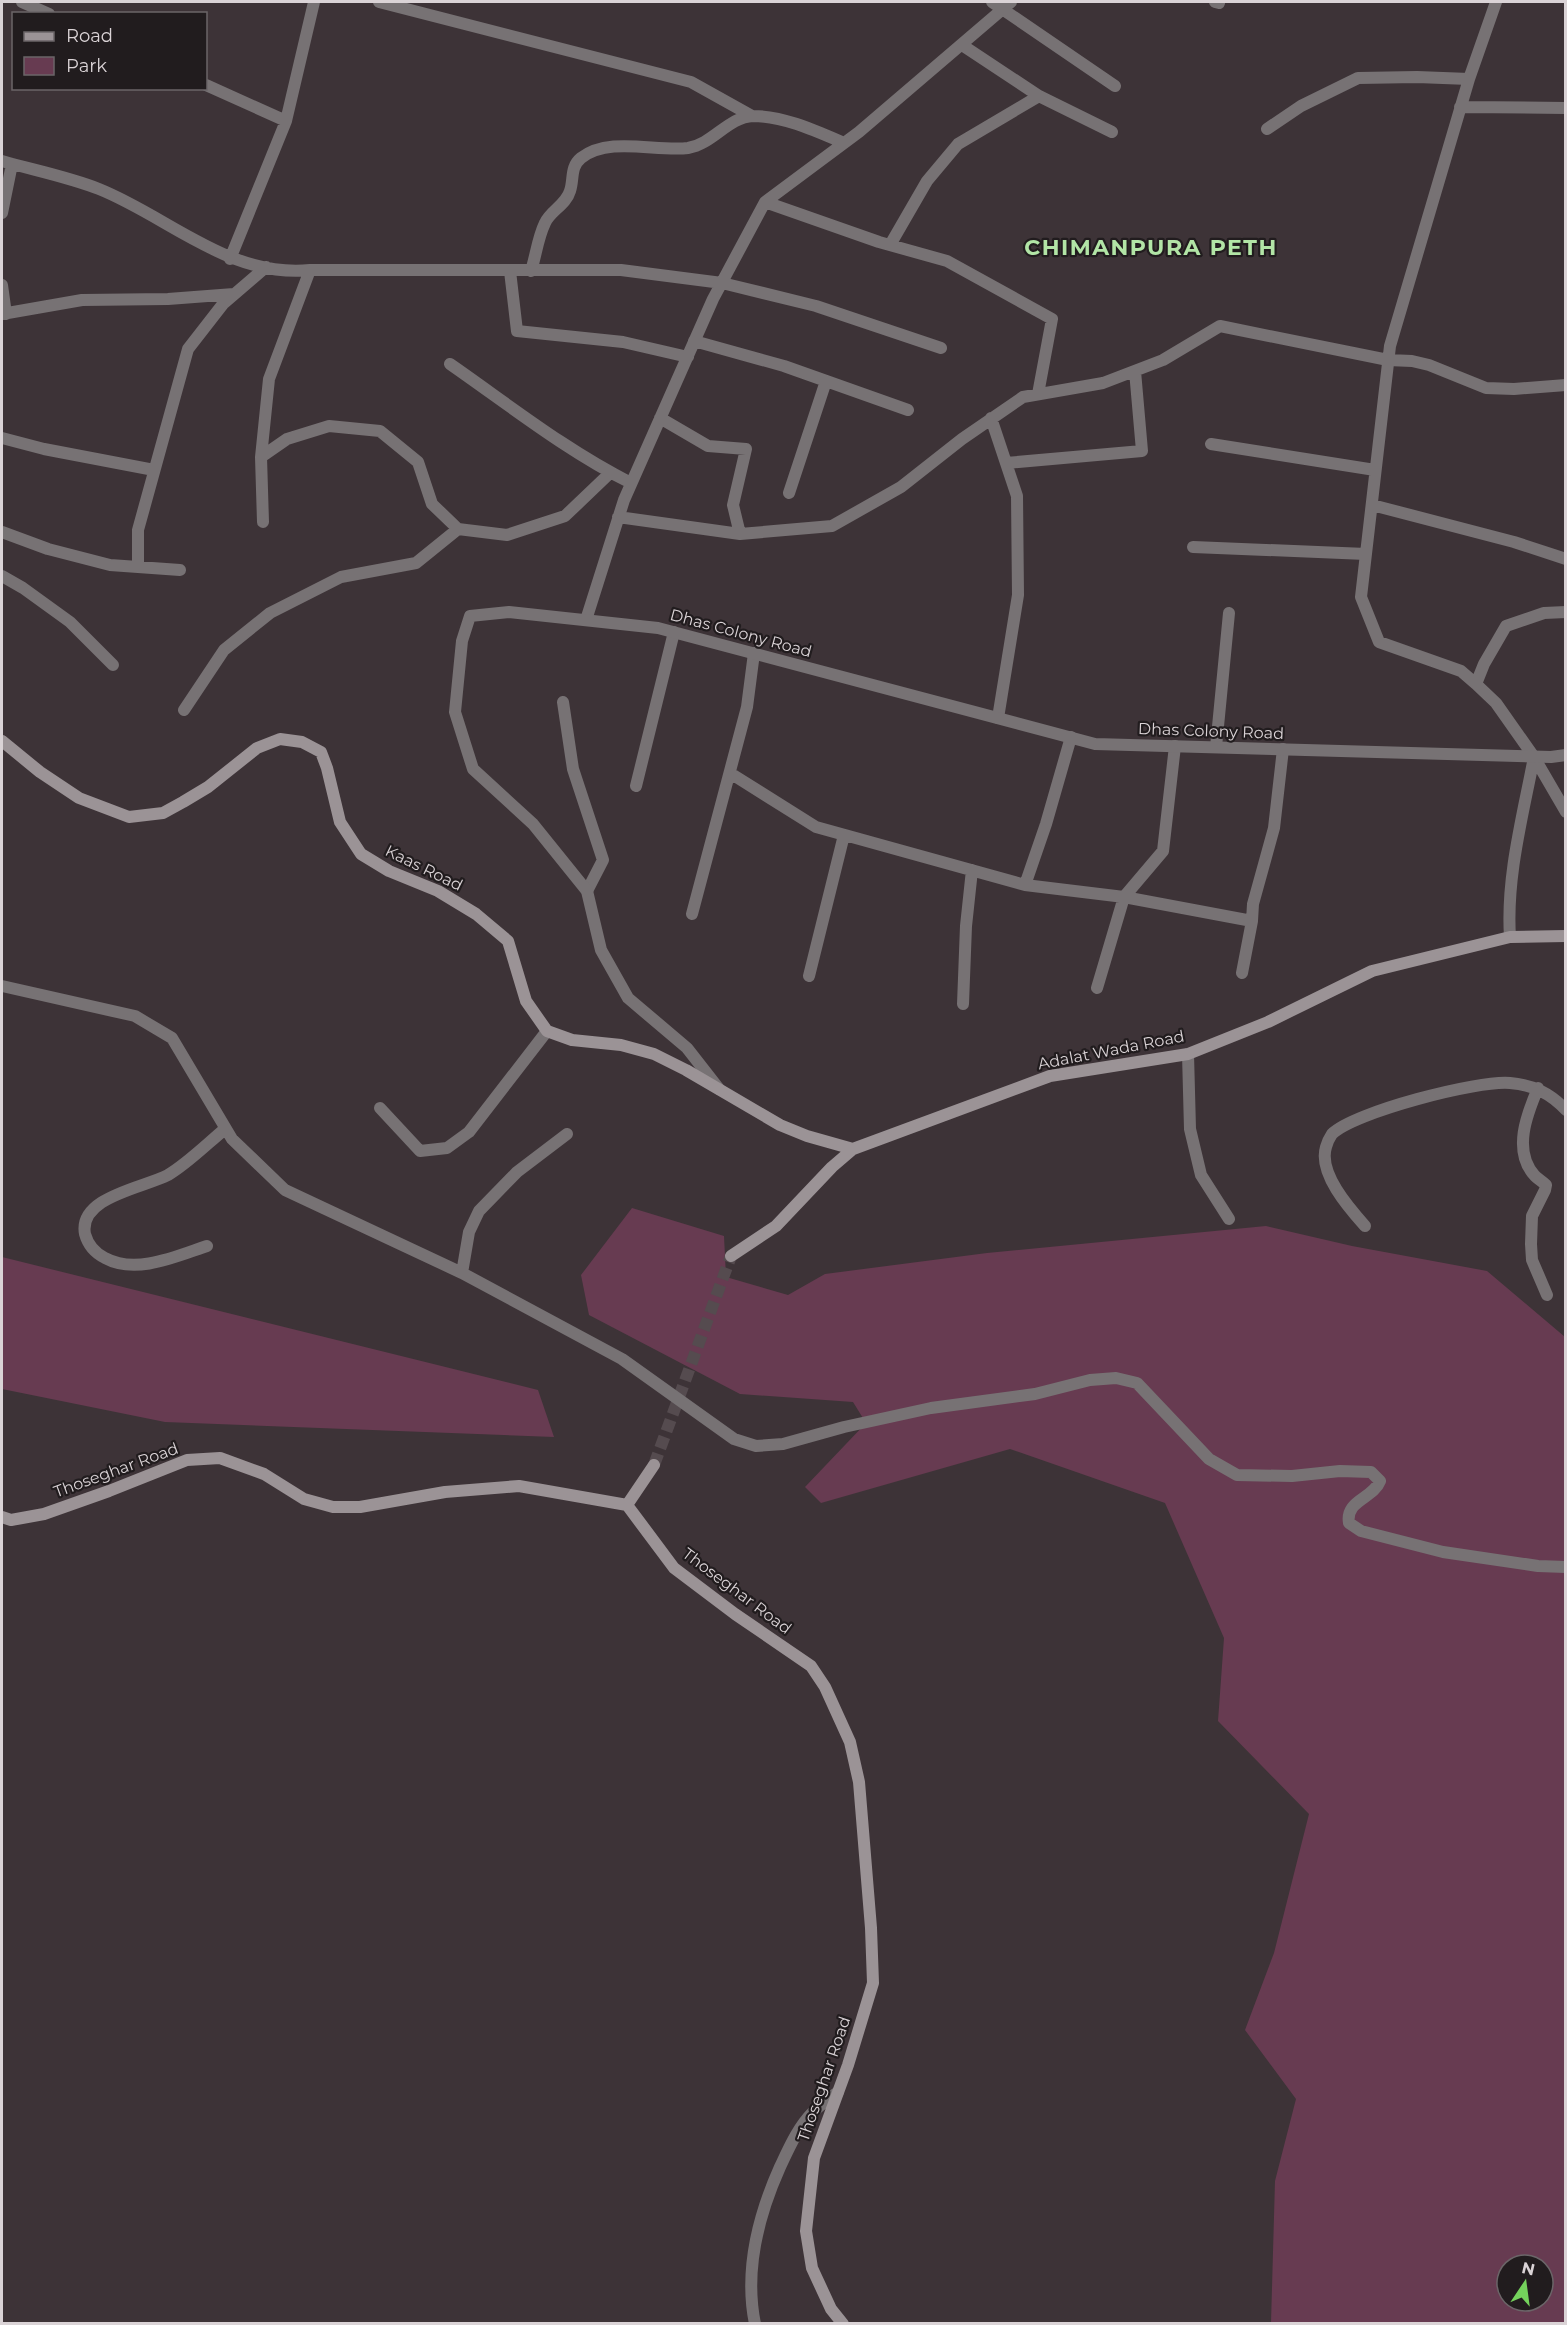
<svg xmlns="http://www.w3.org/2000/svg" width="1567" height="2325" font-family="Montserrat,sans-serif">
<style>
.green{fill:#673b51;fill-rule:evenodd}
.lines{fill:none;stroke-linecap:round;stroke-linejoin:round}
.secondary-tunnel{stroke:#554b4f;stroke-width:12;stroke-dasharray:12 6;stroke-linecap:butt}
.minor{stroke:#777274;stroke-width:12}
.tertiary{stroke:#777274;stroke-width:12}
.secondary{stroke:#9b9396;stroke-width:12}
.labels{text-anchor:middle;dominant-baseline:central;stroke-width:4.5;stroke-linejoin:round;paint-order:stroke}
.street-label{font-size:16px;fill:#dad3d6;stroke:#211c1e}
.district-label{font-size:22px;font-weight:bold;letter-spacing:1.5px;fill:#b2e5a6;stroke:#211c1e}
</style>
<rect width="100%" height="100%" fill="#3d3337"/>
<path class="green" d="M632 1208 724 1236 726 1277 788 1295 825 1274 987 1253 1266 1226 1352 1246 1487 1271 1565 1337V2323H1271L1275 2181 1296 2099 1245 2030 1274 1953 1309 1814 1218 1721 1224 1638 1165 1503 1010 1449 821 1503 805 1487 866 1423 853 1402 740 1394 589 1315 581 1275ZM1507 2265H1543V2301H1507Z
M2 1257 538 1390 554 1437 165 1422 2 1389Z"/>
<g class="lines">
<path class="secondary-tunnel" d="M654 1465 731 1256"/>
<path class="minor" d="M22 2 49 14
M379 2 691 82 752 116
M992 2 1115 86
M1215 2 1219 3
M1496 2 1469 79 1390 346 1361 597 1379 642 1461 671 1476 684 1496 703 1534 757 1566 812
M962 45 1039 96 1112 132
M206 85 286 121
M1460 107 1566 108
M1267 129 1301 106 1358 78 1417 77 1469 79
M2 161C33 170 69 177 99 189 169 217 229 278 310 270H621L722 283 816 306 941 348
M765 202 879 242 947 261 1052 319 1038 394
M2 213 12 164
M890 245 927 181 958 144 1039 96
M230 259 286 121 314 2
M510 271 517 331 623 342 688 357
M531 271C536 255 538 237 545 223 550 211 566 205 570 191 574 179 570 167 581 158 609 136 656 152 688 148 713 144 728 117 753 116 784 116 816 131 844 143
M2 285 6 314
M2 314 82 300 168 299 234 294
M694 341 784 366 908 410
M450 364C509 405 567 451 631 483
M660 418 708 446 746 449 733 505 740 534
M991 418 1017 496 1018 595 998 718
M2 438 44 449 154 470
M1211 444 1375 470
M261 457 269 379 310 270
M1006 463 1142 451 1135 371
M789 493 826 381
M1372 505 1514 542 1566 559
M618 517 740 534 832 526 901 487 962 439 1023 397 1103 383 1163 360 1220 326 1388 360 1412 361 1429 365 1486 388 1514 389 1566 385
M263 522 261 457 287 439 329 426 380 431 418 462 432 504 458 529 507 535 565 516 610 473
M2 532 48 549 110 565 180 570
M1193 547 1366 554
M138 567V530L188 349 223 304 266 267
M2 576 23 588 70 622 113 665
M586 620 624 500 713 299 765 202 859 132 1011 2
M1476 684 1484 664 1506 626 1544 613 1566 612
M563 702 573 769 603 860 587 891
M184 710 224 650 270 613 341 577 416 563 458 529
M1216 747 1229 613
M730 773 816 827 1025 885 1046 824 1071 737
M636 786 674 632
M1025 885 1124 897 1252 921
M692 914 747 707 754 653
M1510 937C1506 877 1523 815 1534 757
M1242 973 1252 921 1253 904 1274 828 1283 749
M809 976 844 835
M2 986 135 1016 172 1038 232 1139 285 1190 462 1273 622 1359 734 1439 756 1446 783 1444 844 1427 931 1408 1035 1394 1090 1380 1116 1378 1137 1383 1209 1459 1237 1475 1292 1476 1340 1471 1371 1472 1380 1481C1373 1499 1345 1500 1349 1523L1361 1531 1443 1552 1538 1566 1566 1567
M1097 988 1124 897 1163 851 1175 746
M963 1004 966 926 972 870
M1188 1054 1190 1129 1201 1175 1229 1219
M1538 1088C1527 1114 1512 1151 1535 1176 1538 1179 1542 1181 1546 1185L1545 1190 1532 1216 1531 1244 1532 1260 1547 1295
M380 1108 420 1151 447 1148 469 1132 547 1031
M1365 1226C1349 1208 1318 1173 1326 1147 1327 1143 1330 1137 1332 1134 1354 1112 1478 1080 1510 1083 1533 1085 1550 1093 1566 1110
M207 1246C177 1256 136 1275 105 1258 95 1253 88 1245 85 1234 78 1197 143 1188 168 1175 187 1164 208 1143 225 1129
M462 1273 469 1232 479 1211 517 1172 567 1134
M755 2324C744 2270 758 2216 780 2167 789 2148 798 2127 813 2112 821 2104 830 2098 838 2092"/>
<path class="tertiary" d="M719 1089 687 1048 628 998 601 950 587 891 533 824 473 769 455 712 462 641 470 616 509 612 658 628 1095 744 1551 757 1566 755"/>
<path class="secondary" d="M2 741 40 772 79 798 129 817 163 813 183 802 208 787 257 748 280 739 302 742 321 752 327 768 340 822 361 854 389 871 438 891 476 914 508 941 526 1001 547 1031 572 1040 621 1045 654 1054 686 1070 780 1125 807 1136 853 1149
M731 1256 776 1226 832 1167 853 1149 1050 1076 1188 1054 1268 1022 1372 971 1510 937 1566 936
M627 1505 654 1465
M2 1517 11 1520 44 1514 109 1491 187 1460 220 1458 264 1474 304 1499 333 1507H360L445 1492 519 1486 627 1505 674 1568 735 1614 811 1666 825 1687 850 1742 859 1782 871 1928 873 1983 848 2065 814 2158 806 2231 812 2268 831 2309 843 2324"/>
</g>
<g class="labels">
<g class="street-label">
<text transform="translate(741 633) rotate(15)">Dhas Colony Road</text>
<text transform="translate(1211 731) rotate(2)">Dhas Colony Road</text>
<text transform="translate(424 868) rotate(26)">Kaas Road</text>
<text transform="translate(1111 1050) rotate(-11)">Adalat Wada Road</text>
<text transform="translate(116 1470) rotate(-20)">Thoseghar Road</text>
<text transform="translate(737 1591) rotate(37)">Thoseghar Road</text>
<text transform="translate(824 2079) rotate(-71)">Thoseghar Road</text>
</g>
<g class="district-label">
<text x="1151" y="247">CHIMANPURA PETH</text>
</g>
</g>
<rect width="1567" height="2325" fill="none" stroke="#dad3d6" stroke-width="6"/>
<rect x="12" y="12" width="195" height="78" fill="#211c1e" stroke="#6b6568" stroke-width="1.5"/>
<rect x="24" y="32" width="30" height="9" fill="#9b9396" stroke="#6b6568" stroke-width="1.5"/>
<text x="66" y="42" font-size="18" fill="#dad3d6">Road</text>
<rect x="24" y="57" width="30" height="18" fill="#673b51" stroke="#6b6568" stroke-width="1.5"/>
<text x="66" y="72" font-size="18" fill="#dad3d6">Park</text>
<g transform="translate(1525 2283) rotate(13)"><circle r="28" fill="#211c1e" stroke="#6b6568" stroke-width="1.5"/>
<path d="M0-4.5L10 22L0 15L-10 22Z" fill="#74d25c"/>
<text y="-9" font-size="16" font-weight="bold" text-anchor="middle" fill="#dad3d6">N</text>
</g>
</svg>
